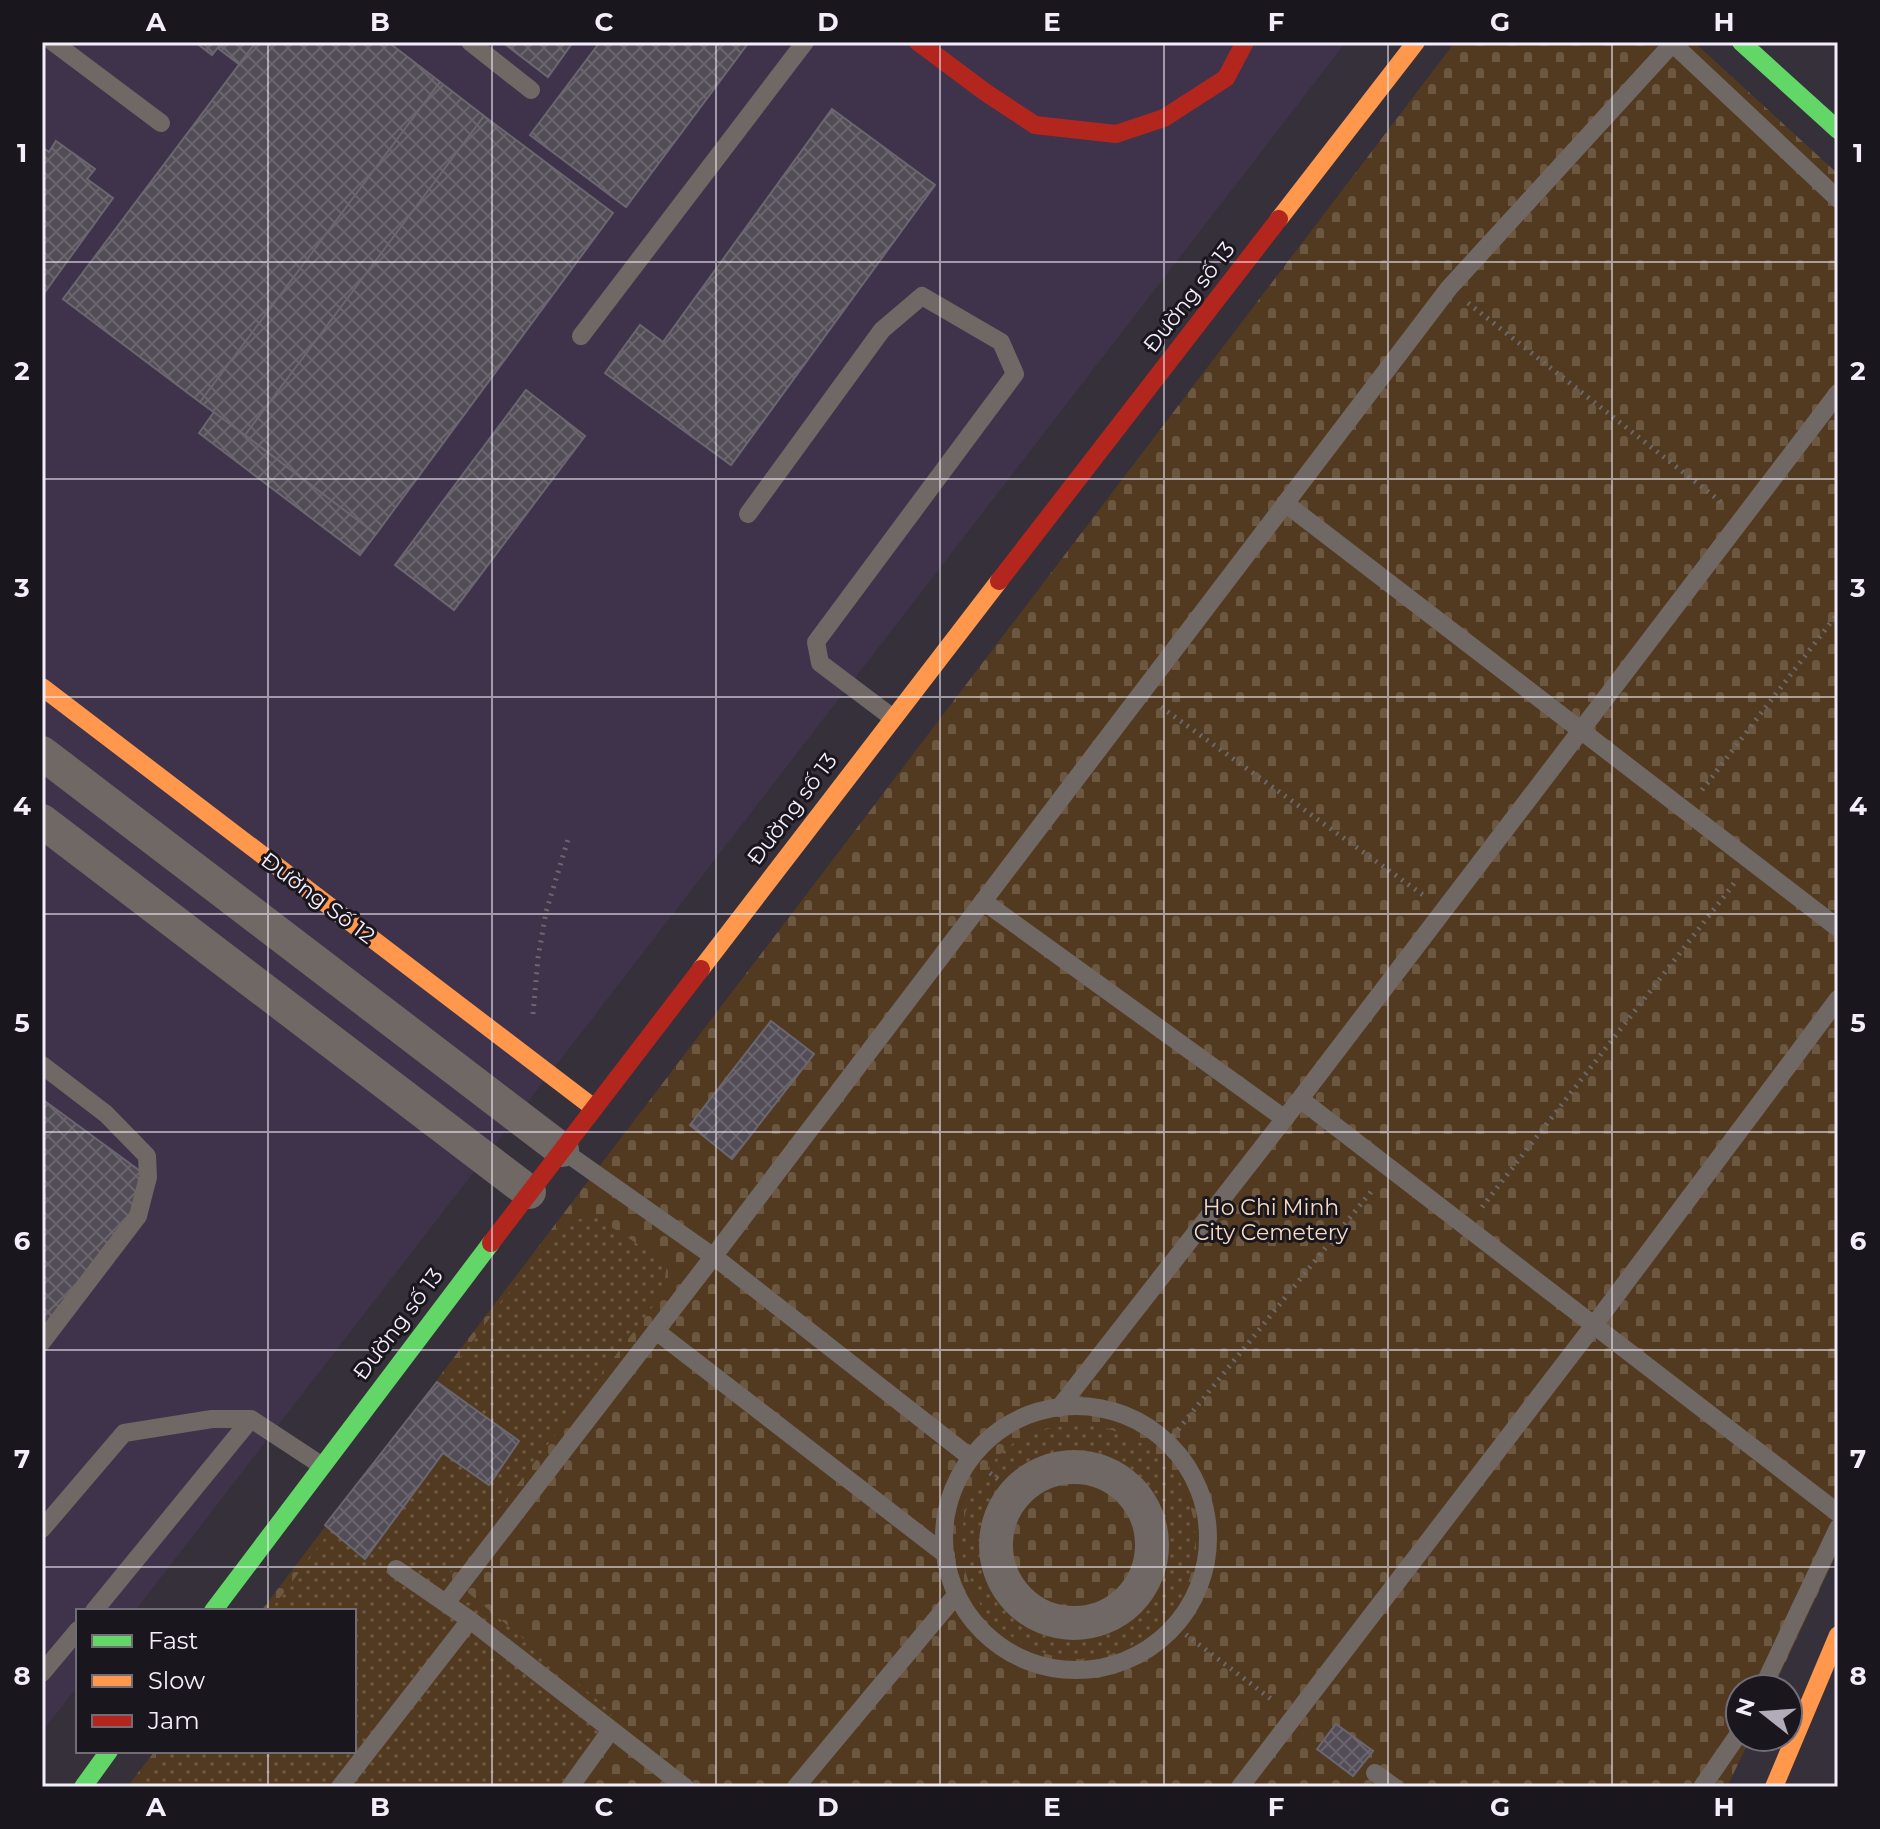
<svg xmlns="http://www.w3.org/2000/svg" width="1880" height="1829" font-family="Montserrat,sans-serif">
<style>
.built{fill:#3e334a}
.cemetery{fill:url(#cemetery-stones)}
.park{fill:url(#park-dots);fill-rule:evenodd}
.building{fill:url(#building-cross-hatch);stroke:#6b6770;stroke-width:2}
.lines{fill:none;stroke-linecap:round;stroke-linejoin:round}
.path{stroke:#6c6769;stroke-width:5;stroke-dasharray:2 6;stroke-linecap:butt}
.lane{stroke:#706864;stroke-width:18}
.street{stroke:#706864;stroke-width:34}
.fast{stroke:#63d668;stroke-width:18}
.slow{stroke:#ff974d;stroke-width:18}
.jam{stroke:#b3261e;stroke-width:18}
.grid{fill:none;stroke:#f4eefb;stroke-width:2;stroke-opacity:0.55}
.labels{text-anchor:middle;dominant-baseline:central;stroke-width:6;stroke-linejoin:round;paint-order:stroke}
.street-label{font-size:22px;fill:#f4eefb;stroke:#1a161e}
.park-label{font-size:22px;fill:#f6dabf;stroke:#1a161e}
.neatline{fill:none;stroke:#f4eefb;stroke-width:3}
.grid-label{font-size:26px;text-anchor:middle;font-weight:bold;fill:#f4eefb}
</style>
<defs>
<pattern id="cemetery-stones" width="16" height="16" patternUnits="userSpaceOnUse" patternTransform="scale(2)"><rect width="16" height="16" fill="#523a20"/><path d="M2 7V4a2 2 0 0 1 4 0v3zM10 15v-3a2 2 0 0 1 4 0v3z" fill="#6c5741"/></pattern>
<pattern id="park-dots" width="8" height="8" patternUnits="userSpaceOnUse" patternTransform="scale(2)"><rect width="8" height="8" fill="#523a20"/><path d="M2 2h.1M6 6h.1" fill="none" stroke="#6c5741" stroke-width="1.8" stroke-linecap="round"/></pattern>
<pattern id="building-cross-hatch" width="8" height="8" patternUnits="userSpaceOnUse" patternTransform="scale(2)"><rect width="8" height="8" fill="#514c55"/><path d="M0 0l8 8M0 8l8-8" fill="none" stroke="#6b666e"/></pattern>
</defs>
<rect width="100%" height="100%" fill="#35303a"/>
<path class="built" d="M42 42H1346L135 1611H78V1686L42 1732Z"/>
<path class="cemetery" d="M1455 42H1694L1838 174V1551L1773 1689H1740V1737H1751L1727 1787H127L155 1751H354V1611H261Z"/>
<path class="park" d="M594 1216 667 1263 663 1293 448 1576 613 1713 558 1787H139L166 1751H354V1611H270L561 1223Z
M1093 1424C1119 1432 1142 1439 1162 1459 1205 1499 1206 1576 1167 1618 1140 1646 1104 1664 1064 1658 983 1645 935 1559 977 1485 987 1468 1000 1451 1017 1441 1042 1427 1066 1425 1093 1424ZM1066 1467C1073 1467 1083 1466 1090 1468 1131 1476 1159 1521 1151 1561 1146 1583 1131 1603 1111 1613 1014 1664 948 1516 1042 1474 1049 1471 1058 1469 1066 1467Z"/>
<path class="building" d="M195 42H222L212 55Z
M225 42H256L239 64 219 49Z
M256 42H388L440 82 200 402 63 299Z
M502 42H573L548 77Z
M600 42H749L626 207 530 135Z
M440 82 484 116 245 435 200 402Z
M832 109 935 185 731 465 605 373 640 325 663 342Z
M484 116 613 213 376 534 245 435Z
M56 141 95 169 87 179 113 198 45 292 42 289V147L49 152Z
M526 390 585 436 454 610 395 565Z
M214 412 376 534 360 555 199 433Z
M771 1021 814 1054 732 1159 690 1125Z
M42 1099 155 1182 42 1335V1199L45 1195 42 1193Z
M437 1382 519 1441 489 1485 443 1453 365 1559 325 1525Z
M1336 1724 1373 1751 1353 1776 1317 1749Z"/>
<g class="lines">
<path class="path" d="M1468 303 1721 502
M1161 707 1423 895
M1702 790 1838 613
M533 1014 538 958 546 912 569 836
M1482 1207 1736 881
M1168 1442 1374 1188
M990 1473 1016 1493
M1173 1625 1275 1702"/>
<path class="lane" d="M53 42 161 123
M470 42 531 90
M1671 42 1838 199
M581 336 805 42
M1285 503 1838 928
M748 514 882 330 922 296 1001 342 1015 374 816 642 820 663 893 718
M983 901 1285 1119
M42 1065 106 1114 147 1156 148 1177 138 1216 42 1342
M1300 1099 1838 1513
M562 1150 721 1262 970 1457
M656 1331 946 1555
M944 1538a132 132 0 1 1 264 0a132 132 0 1 1-264 0Z
M1059 1408 1300 1099 1838 393
M42 1529 124 1433 212 1419H251L321 1465
M396 1569 470 1620 685 1787
M446 1603 713 1257 1449 288 1673 43
M94 1611 251 1419
M42 1673 78 1630
M1762 1689 1838 1528
M1375 1773 1394 1787
M340 1787 470 1620
M570 1787 611 1730
M796 1787 957 1594
M1240 1787 1594 1325 1838 999
M1702 1787 1740 1732"/>
<path class="street" d="M42 753 562 1150
M42 821 529 1192
M996 1545a78 78 0 1 1 156 0a78 78 0 1 1-156 0Z"/>
<path class="fast" d="M1741 42 1838 130
M213 1611 491 1243
M83 1787 109 1751"/>
<path class="slow" d="M1279 219 1416 42
M42 687 594 1108
M701 969 999 581
M1774 1787 1838 1635"/>
<path class="jam" d="M918 42 985 92 1035 125 1116 134 1164 118 1226 78 1245 42
M999 581 1279 219
M491 1243 701 969"/>
</g>
<path class="grid" d="M268 42V1611M492 42V1787M716 42V1787M940 42V1787M1164 42V1787M1388 42V1787M1612 42V1787M42 262H1838M42 479H1838M42 697H1838M42 914H1838M42 1132H1838M42 1350H1838M42 1567H1838M268 1751V1787"/>
<g class="labels">
<g class="street-label">
<text transform="translate(1189 297) rotate(-52)">Đường số 13</text>
<text transform="translate(792 809) rotate(-53)">Đường số 13</text>
<text transform="translate(318 898) rotate(37)">Đường Số 12</text>
<text transform="translate(398 1324) rotate(-53)">Đường số 13</text>
</g>
<g class="park-label">
<text x="1271" y="1207">Ho Chi Minh<tspan x="1271" dy="25">City Cemetery</tspan></text>
</g>
</g>
<rect width="1880" height="1829" fill="none" stroke="#1a161e" stroke-width="88"/>
<rect x="76" y="1609" width="280" height="144" fill="#1a161e" stroke="#716c76" stroke-width="2"/>
<rect x="92" y="1635" width="40" height="12" fill="#63d668" stroke="#716c76" stroke-width="2"/>
<text x="148" y="1649" font-size="24" fill="#f4eefb">Fast</text>
<rect x="92" y="1675" width="40" height="12" fill="#ff974d" stroke="#716c76" stroke-width="2"/>
<text x="148" y="1689" font-size="24" fill="#f4eefb">Slow</text>
<rect x="92" y="1715" width="40" height="12" fill="#b3261e" stroke="#716c76" stroke-width="2"/>
<text x="148" y="1729" font-size="24" fill="#f4eefb">Jam</text>
<g transform="translate(1764 1713) rotate(287)"><circle r="38" fill="#1a161e" stroke="#716c76" stroke-width="2"/>
<path d="M0-6L14 30L0 20L-14 30Z" fill="#b1acb7"/>
<text y="-12" font-size="22" font-weight="bold" text-anchor="middle" fill="#f4eefb">N</text>
</g>
<rect x="44" y="44" width="1792" height="1741" class="neatline"/>
<g class="grid-label">
<text x="156" y="31">A</text>
<text x="380" y="31">B</text>
<text x="604" y="31">C</text>
<text x="828" y="31">D</text>
<text x="1052" y="31">E</text>
<text x="1276" y="31">F</text>
<text x="1500" y="31">G</text>
<text x="1724" y="31">H</text>
<text x="22" y="162">1</text>
<text x="1858" y="162">1</text>
<text x="22" y="380">2</text>
<text x="1858" y="380">2</text>
<text x="22" y="597">3</text>
<text x="1858" y="597">3</text>
<text x="22" y="815">4</text>
<text x="1858" y="815">4</text>
<text x="22" y="1032">5</text>
<text x="1858" y="1032">5</text>
<text x="22" y="1250">6</text>
<text x="1858" y="1250">6</text>
<text x="22" y="1468">7</text>
<text x="1858" y="1468">7</text>
<text x="22" y="1685">8</text>
<text x="1858" y="1685">8</text>
<text x="156" y="1816">A</text>
<text x="380" y="1816">B</text>
<text x="604" y="1816">C</text>
<text x="828" y="1816">D</text>
<text x="1052" y="1816">E</text>
<text x="1276" y="1816">F</text>
<text x="1500" y="1816">G</text>
<text x="1724" y="1816">H</text>
</g>
</svg>
